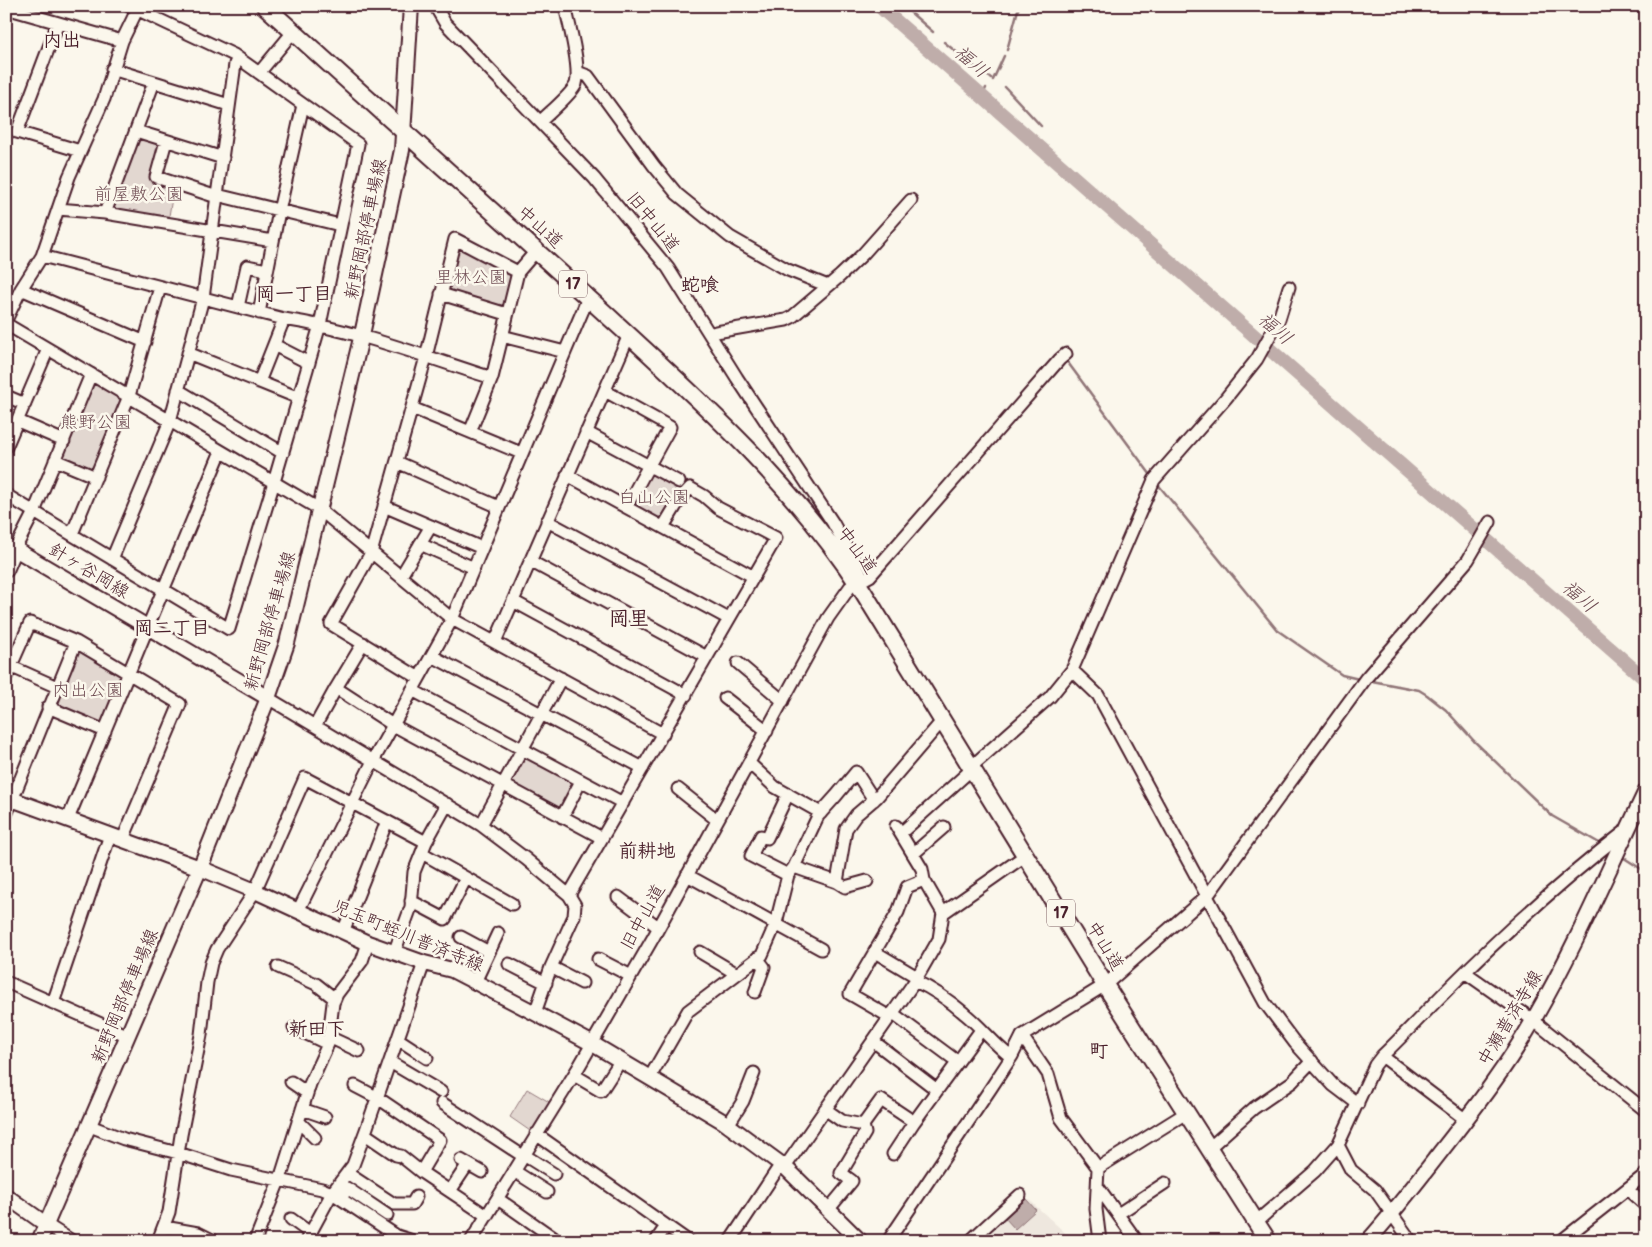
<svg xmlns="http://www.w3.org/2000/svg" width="1652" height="1247" font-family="'Balsamiq Sans','Klee One',sans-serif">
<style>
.built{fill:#eee7de}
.green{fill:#e2d7d0;stroke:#967b7e}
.water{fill:#bfadaa;stroke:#907477}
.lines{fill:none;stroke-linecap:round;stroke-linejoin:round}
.stream{stroke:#907477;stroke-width:2.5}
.river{stroke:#bfadaa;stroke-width:14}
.minor-casing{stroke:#4a1f2b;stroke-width:15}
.major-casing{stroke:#4a1f2b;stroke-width:18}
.highway-casing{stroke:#4a1f2b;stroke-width:20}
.minor{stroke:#fbf7ec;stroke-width:11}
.major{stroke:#fbf7ec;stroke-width:14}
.highway{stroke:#fbf7ec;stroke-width:16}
.labels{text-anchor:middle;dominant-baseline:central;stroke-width:5;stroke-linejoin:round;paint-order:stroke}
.shield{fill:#fbf7ec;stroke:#7f6065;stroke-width:1}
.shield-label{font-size:16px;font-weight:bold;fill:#4a1f2b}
.park-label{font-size:18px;fill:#704d54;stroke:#fbf7ec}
.street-label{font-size:18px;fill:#4a1f2b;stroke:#fbf7ec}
.neighbourhood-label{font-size:19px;font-weight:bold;fill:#4a1f2b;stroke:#fbf7ec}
.water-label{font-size:19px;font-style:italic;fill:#6d4a51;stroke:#fbf7ec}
.quarter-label{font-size:20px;font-weight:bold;fill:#4a1f2b;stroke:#fbf7ec}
</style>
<rect width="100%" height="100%" fill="#fbf7ec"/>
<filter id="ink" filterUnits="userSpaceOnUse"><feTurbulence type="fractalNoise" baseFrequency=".02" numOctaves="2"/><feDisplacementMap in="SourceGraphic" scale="10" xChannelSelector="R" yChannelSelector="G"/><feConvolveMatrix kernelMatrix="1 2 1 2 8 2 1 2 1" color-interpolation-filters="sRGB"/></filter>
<g filter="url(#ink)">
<path class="built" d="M1026 1197 1074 1241H975Z"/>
<path class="green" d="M142 137 163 144 154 179 174 186 168 222 111 212 138 138Z
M456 244 512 275 505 307 501 309 445 292Z
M95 383 123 400 94 473 61 459 91 386Z
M649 470 678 485 672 493 677 496 664 522 631 505Z
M80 648 121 673 123 677 101 727 53 706 76 650Z
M524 755 574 783 559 811 508 783Z
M527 1089 551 1103 533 1133 510 1117Z"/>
<path class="water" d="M1026 1199 1036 1210 1015 1229 1005 1218Z"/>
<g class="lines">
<path class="stream" d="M903 6 933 32
M944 42 976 68 991 78
M1007 50 1019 6
M993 80 1004 56
M1005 87 1041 126
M982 97 986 88
M1066 360 1153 478
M1156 482 1277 630 1342 675 1359 679
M1372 681 1419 690 1427 695 1446 710 1474 741 1552 816 1601 844
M1621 856 1646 872"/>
<path class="river" d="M879 6 1646 680"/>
<g class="minor-casing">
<path id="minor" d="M435 6 445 23 594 178 668 268 737 378 833 523 861 574V578L858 584
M6 8 122 41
M58 23 17 132 80 151
M112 69 229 105
M577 72 588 76 654 166 677 194 730 237 788 270 828 286
M259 73 293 32
M541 121C549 113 572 94 576 84 581 67 569 24 565 6
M136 131 223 158
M166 141 156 177 217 197
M217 195 340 225
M58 209 105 213 273 241
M105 213 154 82
M42 256 284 319C356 330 423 356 492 378
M21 289 145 342
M441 294 507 314
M238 307 247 266 267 270
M259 313 279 211 303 105
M6 320 21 289 42 256 69 177 104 99 122 41 139 6
M6 324 319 509 452 619 663 734
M710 334 716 332 786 320 792 317 840 276 863 254 911 200
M502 336 565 352
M274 345 309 363
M188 353 299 398
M259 382 284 319
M178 390 283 453
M605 391 670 427 626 507
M6 396 25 404
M412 408 521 453
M18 421 64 441
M470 432 492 378 518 272 536 251
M586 432 679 482
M6 447 48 349
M55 460 96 477
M397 462 499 507
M567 475 754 577
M6 495 229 629 274 482 320 325 358 144 234 55 130 6
M384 506 482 548
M547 521 729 619
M72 534 129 396 160 287
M6 544 15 549 34 512 91 374
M420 544 474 568
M112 559 170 421 203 298 235 64 238 58
M530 561 707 657
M401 576 431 526
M513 601 686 695
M495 642 629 335
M363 643 336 688 393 725 602 838
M432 656 643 768
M738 663 783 701
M12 667 57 687
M1072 670 1098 695 1265 1003 1295 1043 1333 1085 1358 1104
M6 677 30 623 76 642 180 704 123 839
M419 678 331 624 371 553 426 357 455 239 518 272
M412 690 623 803
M268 698 481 825 526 859 569 895 575 905 574 916 551 967 535 1013
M725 698 767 731
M48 707 105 731
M315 726 336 688
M749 763 775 787 821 813
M971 767 1050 697 1072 670 1154 480 1226 398 1257 359 1279 319 1289 287
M678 789 717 820
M788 794 767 838 761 836 751 856 788 875
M874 800 856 772 836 796 818 816 794 867 837 882 846 829 856 815 877 797 942 721
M6 815 76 642
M562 817 581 781
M68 819 221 451
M481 825 561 678
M896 826 922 869 924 880
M901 833 972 769
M422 853 512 904
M913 854 944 827
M687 875 821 949
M837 882 845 887 867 881
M569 895 776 538 718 508 704 496 690 488 680 499 663 527
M618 897 658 927
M411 901 445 919 466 878
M298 911 373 761 452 619 588 298
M343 932 387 821
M461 937 489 952
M700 952 737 974
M875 952 917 977
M394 953 411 907 414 872 426 842 447 804
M598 959 631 976
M509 964 546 983
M278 967 316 984 335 999
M551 967 582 983
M1466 973 1533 1020 1646 1111
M915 981C933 989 950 1001 965 1014 981 1027 994 1044 1011 1057
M6 982 128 1036
M475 982 498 933
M755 992 764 967 757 958
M53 1003 110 835
M892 1013 958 1062
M890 1017 850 994 898 912 907 887 924 880 943 913
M294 1028 328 1044
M1022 1036 1048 1074 1061 1118 1098 1168 1096 1209 1100 1241
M329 1037 359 1051
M398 1039 427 1058
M873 1041 937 1090
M1382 1056 1466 1120
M390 1062 441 1092
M574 1075 601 1091 621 1060
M650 1077 688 1011 762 955 776 923 788 875 794 867
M291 1082 307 1093
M355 1086 378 1098 440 1140 421 1172 487 1216
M442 1103 523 1156
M302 1109 325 1117
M825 1109 842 1121 863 1125
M298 1121 315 1138
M728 1125 743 1101 754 1073
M90 1126 124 1139 178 1153 231 1170 322 1189 332 1193 397 1236 413 1241
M365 1134 396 1155 401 1156 421 1172
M536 1134 688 1241
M1338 1145 1351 1170 1375 1190 1411 1241
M1209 1148 1254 1108 1292 1082 1312 1061
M893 1154 914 1122 981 1030
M524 1155 554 1174
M461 1160 482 1172
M785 1167 915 981 939 939 943 913 1026 855
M1098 1168 1186 1113
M514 1171 547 1192
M347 1173 394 1204H412L416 1197
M1098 1187 1137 1241
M1627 1189 1646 1206
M450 1191 468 1164
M341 1199 347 1188 387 1215
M498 1199 558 1241
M828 1210 852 1181 841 1173 865 1133 863 1125 881 1100 914 1122
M1118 1214 1165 1183
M291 1219 310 1233
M1256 1222 1315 1171 1338 1145 1375 1065 1382 1056C1406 1033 1428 1009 1451 986 1507 930 1566 877 1628 829
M47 1225 72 1241
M164 1227 198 1233 214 1241
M158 1241 169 1212 181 1135 201 1035 207 982 211 963 217 949 255 891 305 778 426 842
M255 1241 282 1173 310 1084 328 1044 333 1003 337 994 362 961 368 943
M306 1241 332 1193 353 1165 366 1130 424 963
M471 1241 577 1070 653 938 828 618 850 587 870 576 1060 359 1066 354
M656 1241 666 1226
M730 1241 781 1164
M888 1241 991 1088 1012 1056 1022 1036 1105 985 1208 895 1366 678 1468 560 1490 522
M970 1241 1020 1195
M1561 1241 1646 1174"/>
</g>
<g class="major-casing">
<path id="major" d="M6 570 15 549 268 698
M6 797 200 868 255 891 368 943 424 963 452 970 535 1013 591 1043 724 1122 785 1167 860 1241
M6 1196 47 1225
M39 1241 200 868 268 698 287 643 363 330 402 150 411 6
M1368 1241C1394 1212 1418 1181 1442 1150 1475 1108 1508 1065 1534 1019 1576 946 1609 868 1646 791"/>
</g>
<g class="highway-casing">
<path id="highway" d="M265 6C375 106 486 205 596 305 692 393 791 480 862 590L1105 985 1268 1241"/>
</g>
<use href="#minor" class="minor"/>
<use href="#major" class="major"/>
<use href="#highway" class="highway"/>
</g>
</g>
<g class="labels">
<g class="shield">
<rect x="559" y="270.5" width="28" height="27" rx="4"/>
<rect x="1047" y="899.5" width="28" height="27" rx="4"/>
</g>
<g class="shield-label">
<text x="573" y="284">17</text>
<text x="1061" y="913">17</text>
</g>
<g class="park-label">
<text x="139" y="194">前屋敷公園</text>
<text x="471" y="277">里林公園</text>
<text x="96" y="422">熊野公園</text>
<text x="654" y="497">白山公園</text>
<text x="88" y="690">内出公園</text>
</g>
<g class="street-label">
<text transform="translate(653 222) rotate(51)">旧中山道</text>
<text transform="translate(540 227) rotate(42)">中山道</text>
<text transform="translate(366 229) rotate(-78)">新野岡部停車場線</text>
<text transform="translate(857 550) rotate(54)">中山道</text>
<text transform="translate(89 571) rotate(31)">針ヶ谷岡線</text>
<text transform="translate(270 621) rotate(-74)">新野岡部停車場線</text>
<text transform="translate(643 917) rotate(-61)">旧中山道</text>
<text transform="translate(408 936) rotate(22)">児玉町蛭川普済寺線</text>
<text transform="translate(1105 946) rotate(59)">中山道</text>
<text transform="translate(125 996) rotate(-67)">新野岡部停車場線</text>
<text transform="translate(1510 1018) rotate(-59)">中瀬普済寺線</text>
</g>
<g class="neighbourhood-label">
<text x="62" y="40">内出</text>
<text x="700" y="285">蛇喰</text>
<text x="294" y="294">岡一丁目</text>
<text x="172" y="628">岡二丁目</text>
<text x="647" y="851">前耕地</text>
<text x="317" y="1029">新田下</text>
<text x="1099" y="1051">町</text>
</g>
<g class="water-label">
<text transform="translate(971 62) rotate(41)">福川</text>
<text transform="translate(1275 329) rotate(41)">福川</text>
<text transform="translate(1579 597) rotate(41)">福川</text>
</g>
<g class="quarter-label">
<text x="629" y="619">岡里</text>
</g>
</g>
<rect width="1652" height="1247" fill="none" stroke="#fbf7ec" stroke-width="25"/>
<rect x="12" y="12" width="1627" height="1222" fill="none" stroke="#4a1f2b" stroke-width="2" filter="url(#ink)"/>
</svg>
